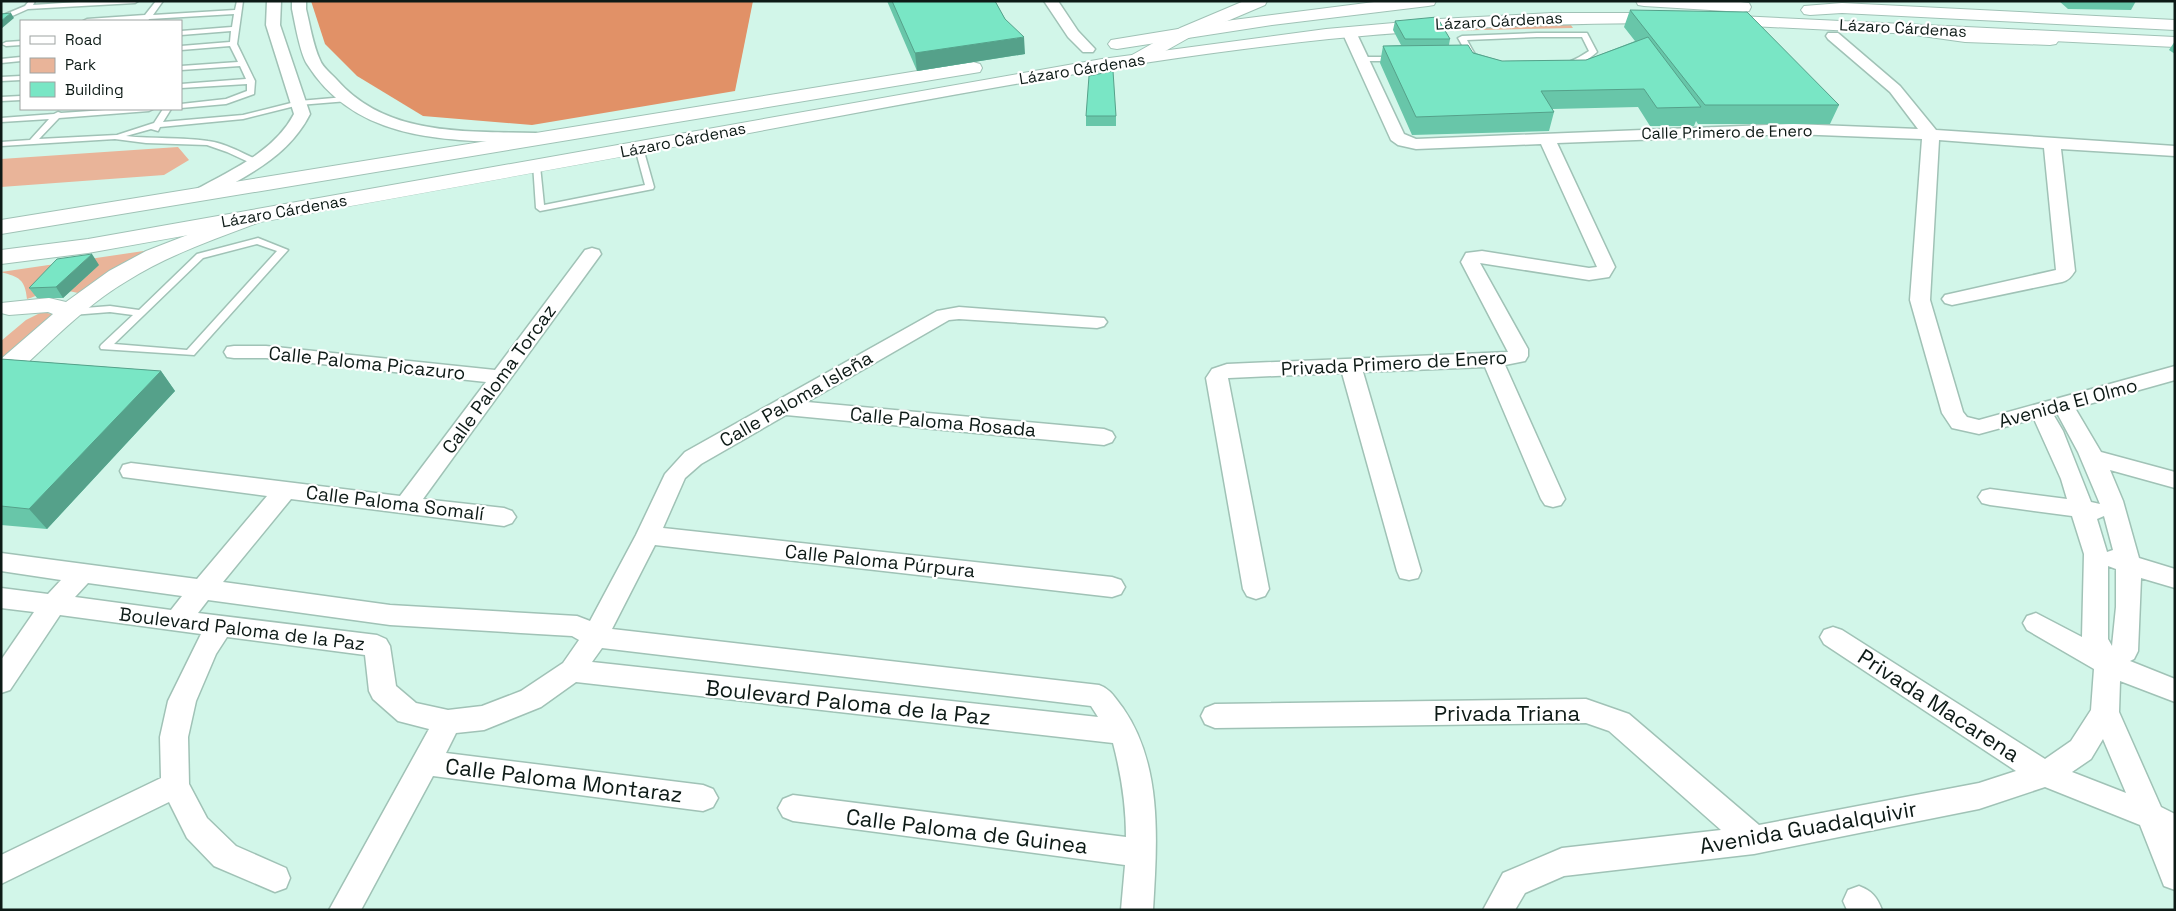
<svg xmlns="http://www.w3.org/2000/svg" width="2176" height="911" font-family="'Space Grotesk',sans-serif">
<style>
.green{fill:#e9b499}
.forest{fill:#e19167}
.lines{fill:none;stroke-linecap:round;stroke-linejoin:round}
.service-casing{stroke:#a0c2b6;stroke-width:3}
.minor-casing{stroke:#a0c2b6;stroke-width:3}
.tertiary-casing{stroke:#a0c2b6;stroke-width:2}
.secondary-casing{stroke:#a0c2b6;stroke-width:2}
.trunk-casing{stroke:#a0c2b6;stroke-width:2}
.service{fill:#fff;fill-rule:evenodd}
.minor{fill:#fff;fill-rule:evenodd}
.tertiary{fill:#fff;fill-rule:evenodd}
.secondary{fill:#fff;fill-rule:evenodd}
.trunk{fill:#fff;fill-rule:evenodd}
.wall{fill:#68c6a9}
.shaded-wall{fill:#55a18a}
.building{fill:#79e6c5;stroke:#55a18a}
.labels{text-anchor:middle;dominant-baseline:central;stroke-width:4.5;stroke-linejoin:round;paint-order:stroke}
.far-street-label{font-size:16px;fill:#0d1a16;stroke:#fff}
.street-label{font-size:19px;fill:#0d1a16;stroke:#fff}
.near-street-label{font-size:22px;fill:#0d1a16;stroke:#fff}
</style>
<rect width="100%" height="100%" fill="#d2f6e9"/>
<path class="green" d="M1568 21 1573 28 1439 31 1435 26Z
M178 147 189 160 164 175 1 187V159Z
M164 248 81 294C61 287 46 292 27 299 25 279 19 277 1 272Z
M42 312 52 314 46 322 1 360V341L26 320Z"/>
<path class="forest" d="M311 1H753L735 91 532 125 423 116 357 76 325 44Z"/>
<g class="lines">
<g class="service-casing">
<path id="service" d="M29 1H35L33 5 93 1H138L135 3 28 9 1 21V16L25 6Z
M156 1H163L153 15 235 10 237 1H243L237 44 255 81 254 94 226 104 181 108V104L226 99 247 91V84L181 88V84L246 79 240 66 181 70V66L238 62 230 46 181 50V46L230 42 231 31 181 35V31L232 27 234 14 149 19 148 21H83L87 19 145 15Z
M1537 33H1587L1597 52C1573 75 1507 86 1479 66 1469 60 1464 48 1458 38L1462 36ZM1537 37H1582L1589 51C1564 69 1514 81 1486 64 1476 59 1472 49 1467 40Z
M21 41V45L6 46 2 44 6 42Z
M21 57V61L1 63V59Z
M1360 57H1396L1400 59 1396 61H1360Z
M21 76V80L1 81V77Z
M21 96V100L1 101V97Z
M345 97 349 99 348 101 299 105 243 119 160 127 158 131 151 129 126 136C153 139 181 137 208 141 225 143 242 153 258 160L259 162 255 165 227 152 207 145 146 143 115 139 1 146V142L30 140 49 119 1 122V118L54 114 58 112 61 113 120 109H153L149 111 59 118 39 139 117 135 154 123 163 109H171L163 122 243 115 299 101Z
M636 146H639L643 148 654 187 653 189 540 211 536 208 533 164H539L540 166 544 205 645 185 635 148Z
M258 238 288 250 194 355 101 349 100 347 101 345 133 315 110 312 72 315 67 312 72 309 110 306 139 310 197 254ZM257 244 277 251 187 350 114 344 203 258Z"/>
</g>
<g class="minor-casing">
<path id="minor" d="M267 1H281L280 25 310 114C289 156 247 176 207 198L201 199 195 198 192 194 195 190C231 170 274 152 294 114L266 25Z
M292 1H306V9C310 25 313 45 320 60 323 68 332 74 337 80 387 137 467 131 536 133L542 135 544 138 542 141 536 143C452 140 358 145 307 64 300 53 295 23 292 9Z
M1044 1H1058L1078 31 1095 49 1093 52H1083L1068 37Z
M1349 28 1354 29 1356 32 1404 134 1416 139 1793 124 1918 129 1890 92 1828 39 1826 36 1828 33H1838L1900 86 1936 130 2175 146V156L2061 149 2075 271C2071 277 2069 280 2062 282L1952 305 1945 303 1942 299 1945 295 2056 270 2044 148 1939 140 1930 300 1963 412 1967 417 1979 420 2175 366V380L2075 408 2101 452 2175 472V488L2110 470 2123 501 2139 558 2175 569V588L2141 578 2138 651 2134 659 2130 661 2175 679V702L2120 681 2119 712 2161 807 2175 814V890L2164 886 2140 825 2045 787 1979 809 1754 854 1564 876 1525 893 1515 910H1483L1503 873 1562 848 1721 830 1609 731 1586 723 1215 728 1205 724 1201 716 1205 708 1215 704 1586 699 1629 714 1759 825 1979 783 2016 771 1824 644 1820 637 1824 630 1833 627 1842 630 2045 759 2071 741 2091 710 2094 669 2027 630 2023 623 2027 616 2036 613 2082 637 2084 554 2072 516 1990 505 1982 503 1978 497 1982 491 1990 489 2067 499 2061 479 2034 419 1979 434 1952 428 1942 413 1910 300 1922 139 1793 134 1557 143 1615 267 1609 277 1589 280 1480 263 1528 349V356L1525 361 1505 365 1565 499 1561 505 1553 507 1545 505 1541 499 1485 367 1363 372 1421 571 1418 578 1409 580 1400 578 1397 571 1342 373 1229 378H1228L1269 589 1265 596 1256 599 1247 596 1243 589 1206 378 1212 369 1227 364 1508 352 1461 262 1466 253 1482 251 1589 268 1597 267 1541 144 1416 149 1398 145 1391 140 1342 32 1344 29ZM2057 413 2078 452 2100 504 2091 502 2063 431 2053 414ZM2104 516 2113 550 2107 552 2097 519ZM2108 566 2116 569V607L2112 646 2108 639ZM2103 739 2126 793 2072 772 2091 759Z
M592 248 599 250 601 254 423 499 504 508 512 511 516 517 512 523 504 526 291 499 223 582 390 605 577 616 590 621 636 535 665 474 685 452 937 311 959 307 1104 318 1107 322 1104 326 1097 328 959 319 949 320 807 402 1104 429 1112 432 1115 437 1112 442 1104 445 786 415 701 464 685 478 663 528 1112 577 1121 580 1125 587 1121 594 1112 597 655 545 612 629 1099 685C1111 689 1115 698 1123 708 1163 765 1157 843 1153 910H1121L1125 865 793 821 783 817 778 808 783 799 793 795 1126 837C1126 804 1121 774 1113 743L576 682 541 707 484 730 456 733 446 753 703 785 713 789 718 798 713 807 703 811 433 776 361 910H329L429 729 398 721 373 699 369 691 365 655 227 637 216 654 196 701 188 737 189 784 207 818 236 846 286 868 290 878 286 888 275 892 214 866 187 838 169 802 1 884V855L161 778 160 737 168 701 201 634 60 615 10 690 1 693V660L34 612 1 608V588L48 594 61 580 1 571V553L197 579 267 496 123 477 120 471 123 465 131 463 400 496 486 382 266 358H234L227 357 224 352 227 347 234 346H266L495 370 585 250ZM88 583 182 596 171 610 75 597ZM208 600 390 625 572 636 579 640 563 663 521 691 482 706 448 710 416 703 396 686 390 646 386 639 377 635 198 613ZM602 648 1091 706 1098 717 592 662Z
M1859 886C1872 891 1877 897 1882 910H1847L1843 901 1848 890Z"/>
</g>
<g class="tertiary-casing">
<path id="tertiary" d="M1842 3 2175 20V30L1842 13 1810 15 1804 14 1801 10 1804 6Z
M1921 26 1965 32 2050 35 2056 36 2059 40 2056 44 2050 45 1965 42 1915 35 1912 31 1915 27Z"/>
</g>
<g class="secondary-casing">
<path id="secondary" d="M1244 1H1267L1265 5 1192 36 1144 63 1138 64 1132 63 1129 59 1132 55 1180 28Z
M252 210 260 212 263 217 260 222C215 239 168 255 127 281 83 307 48 345 10 379L1 381V359L53 314 48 312 9 315 1 313V303L49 298 66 302 109 271 146 251Z"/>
</g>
<g class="trunk-casing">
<path id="trunk" d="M1382 1H1436L1434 5 1428 6 1272 25 1117 49 1111 48 1108 44 1111 40 1117 39 1233 20Z
M1636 1H1732L1749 3 1751 7 1749 11 1743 12 1644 6 1638 5Z
M1552 13H1665L1671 14 1674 18 1671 22 1665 23C1552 23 1441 28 1329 39 1127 60 927 100 727 137 514 177 301 215 88 253L1 264V250L88 239 1102 59 1326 29 1439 19Z
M1718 15 2175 37V47L1712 24 1709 20 1712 16Z
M973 62 980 64 982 68 980 72 1 234V220Z"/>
</g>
<use href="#service" class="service"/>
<use href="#minor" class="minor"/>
<use href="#tertiary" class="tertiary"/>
<use href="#secondary" class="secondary"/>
<use href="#trunk" class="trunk"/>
</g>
<path class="wall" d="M887 1H995L1025 54 917 71Z
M2059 1H2136L2131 10 2068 9Z
M1630 10 1839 105 1830 124H1698L1696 121 1694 126H1650L1638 107 1552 109 1554 112 1549 131 1412 135 1380 63 1383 46 1401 45 1393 30 1395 21 1450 39 1449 45 1502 61 1586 60 1635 41 1624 27Z
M2175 41V54L2169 50Z
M1086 116H1116V126H1086Z
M99 265 63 298H37L29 288Z
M1 359 161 371 175 391 47 529 1 525Z"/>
<path class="shaded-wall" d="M11 13 14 18 1 29V21Z
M1024 37 1025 54 917 71 915 53Z
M92 254 99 265 63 298 56 287Z
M161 371 175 391 47 529 29 509Z"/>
<path class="building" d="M892 1H995L1005 19 1024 37 915 53Z
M1630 10 1747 12 1839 105H1705Z
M11 13 1 21V14Z
M1437 17 1450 39H1405L1395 21Z
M1648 37 1701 107 1657 108 1644 89 1541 91 1554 112 1416 117 1383 46 1468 45 1473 53 1502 61 1586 60Z
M1113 71 1116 116H1086L1089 76Z
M92 254 56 287 29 288 57 259Z
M1 359 161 371 29 509 1 506Z"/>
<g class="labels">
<g class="far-street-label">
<text transform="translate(1499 21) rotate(-3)">Lázaro Cárdenas</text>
<text transform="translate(1903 28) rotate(3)">Lázaro Cárdenas</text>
<text transform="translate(1082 69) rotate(-9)">Lázaro Cárdenas</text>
<text transform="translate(1727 132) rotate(-1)">Calle Primero de Enero</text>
<text transform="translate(683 140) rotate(-11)">Lázaro Cárdenas</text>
<text transform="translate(284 211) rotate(-10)">Lázaro Cárdenas</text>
</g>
<g class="street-label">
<text transform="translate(367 363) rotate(6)">Calle Paloma Picazuro</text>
<text transform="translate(1394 363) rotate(-3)">Privada Primero de Enero</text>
<text transform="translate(499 379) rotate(-54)">Calle Paloma Torcaz</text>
<text transform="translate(796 399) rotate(-30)">Calle Paloma Isleña</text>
<text transform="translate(2068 403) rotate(-15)">Avenida El Olmo</text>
<text transform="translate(943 422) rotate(5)">Calle Paloma Rosada</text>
<text transform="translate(395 503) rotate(7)">Calle Paloma Somalí</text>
<text transform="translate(880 561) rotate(6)">Calle Paloma Púrpura</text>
<text transform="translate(242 629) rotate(7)">Boulevard Paloma de la Paz</text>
</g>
<g class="near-street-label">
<text transform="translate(848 702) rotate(6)">Boulevard Paloma de la Paz</text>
<text transform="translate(1939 705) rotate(33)">Privada Macarena</text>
<text x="1507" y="713">Privada Triana</text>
<text transform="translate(564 780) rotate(7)">Calle Paloma Montaraz</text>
<text transform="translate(1808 827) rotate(-10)">Avenida Guadalquivir</text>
<text transform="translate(967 831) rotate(7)">Calle Paloma de Guinea</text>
</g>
</g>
<rect width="2176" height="911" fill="none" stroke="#0d1a16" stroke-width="5"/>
<rect x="20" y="20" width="162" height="90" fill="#ffffff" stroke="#9ea3a2"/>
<rect x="30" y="36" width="25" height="8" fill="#ffffff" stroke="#9ea3a2"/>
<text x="65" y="45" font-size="15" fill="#0d1a16">Road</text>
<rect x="30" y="58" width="25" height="15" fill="#e9b499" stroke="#9ea3a2"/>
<text x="65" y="70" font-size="15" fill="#0d1a16">Park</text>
<rect x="30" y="82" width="25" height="15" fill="#79e6c5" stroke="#9ea3a2"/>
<text x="65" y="95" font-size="15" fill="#0d1a16">Building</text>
</svg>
